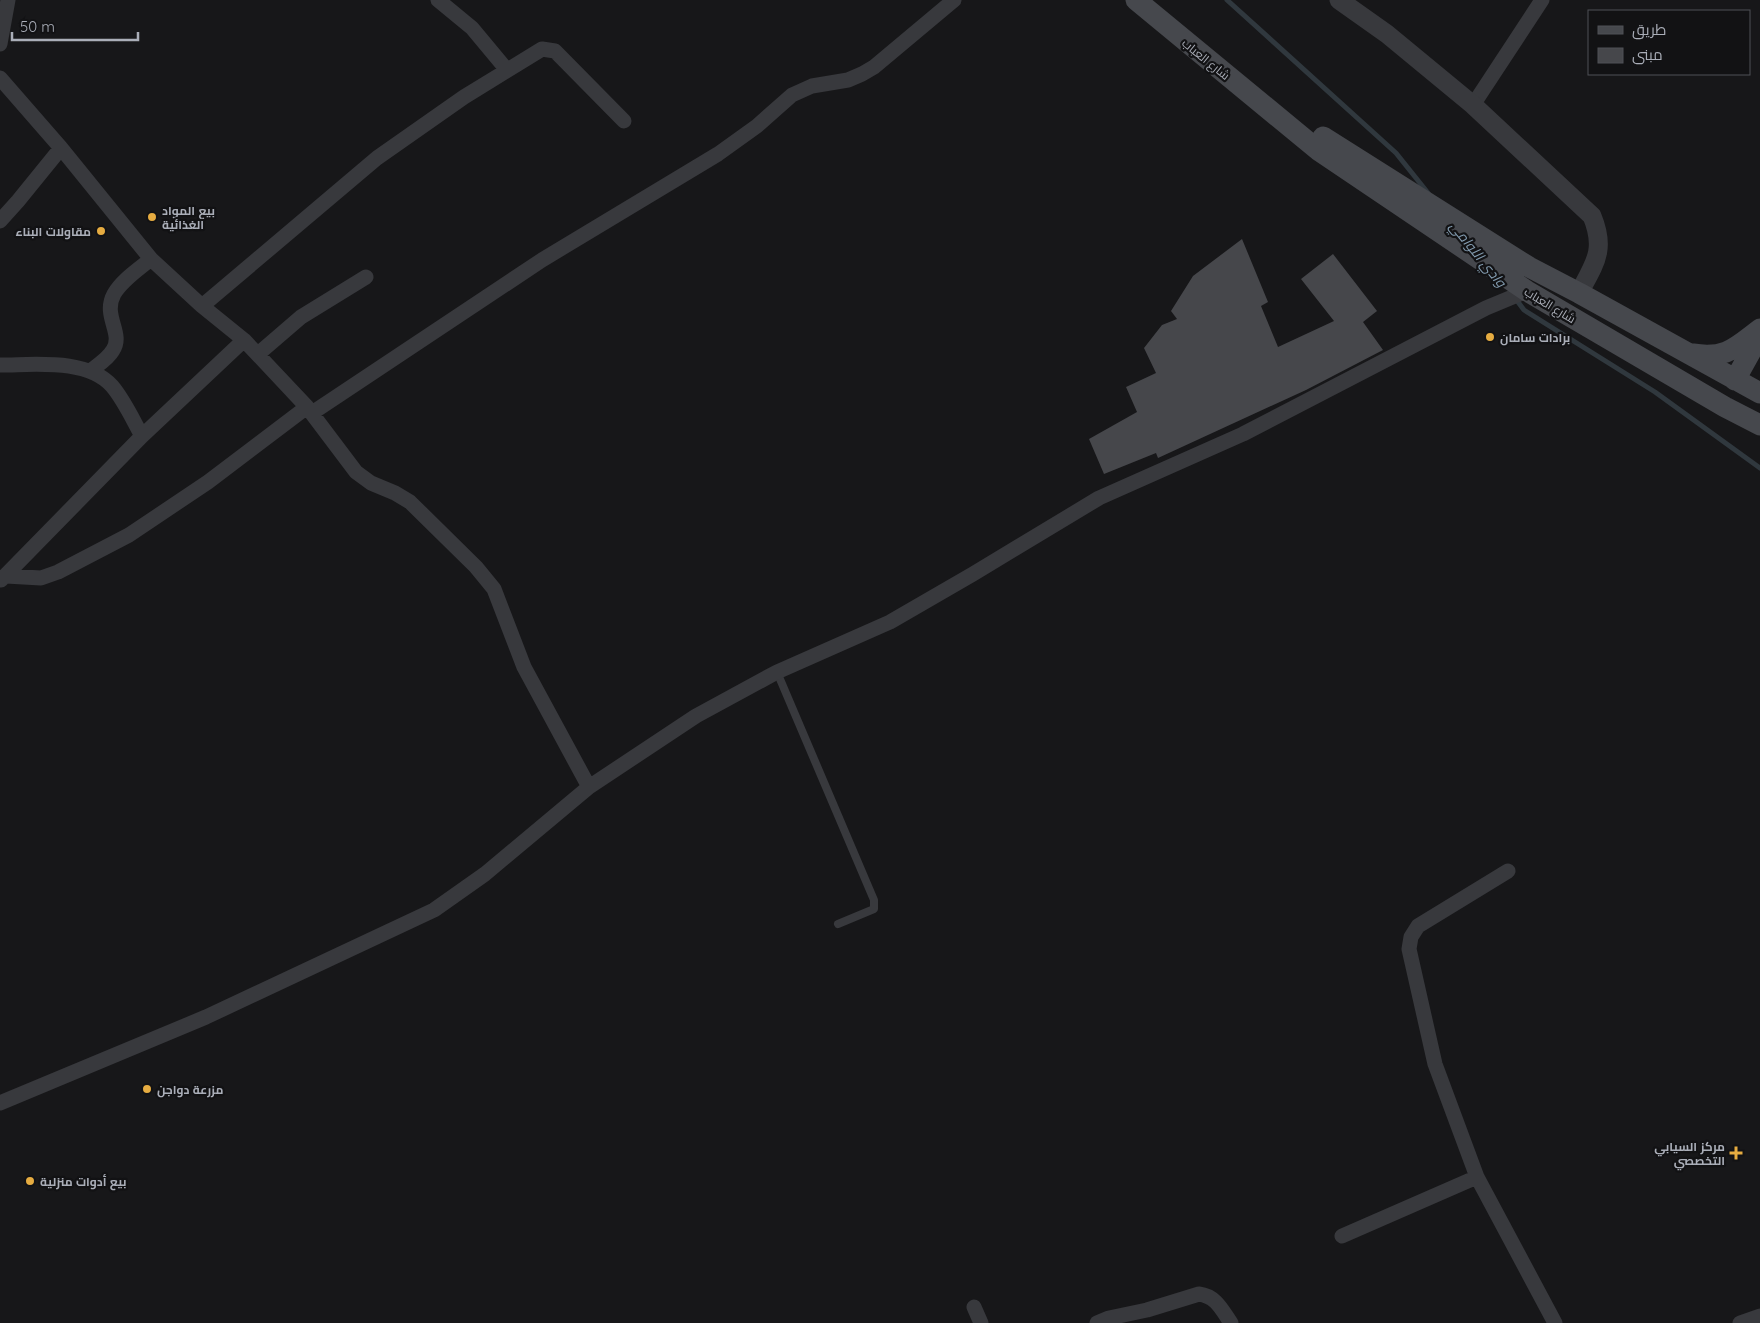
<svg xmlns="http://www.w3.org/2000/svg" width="1760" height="1323" viewBox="0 0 1760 1323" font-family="Quicksand,Cairo,sans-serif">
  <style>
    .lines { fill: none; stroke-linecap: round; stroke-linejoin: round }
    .stream { stroke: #30383e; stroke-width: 5 }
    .building { fill: #46474b }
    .service { stroke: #38393d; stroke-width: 8 }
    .minor { stroke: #38393d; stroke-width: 15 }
    .tertiary { stroke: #38393d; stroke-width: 19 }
    .secondary { stroke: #46484d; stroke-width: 21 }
    .poi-dot { fill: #e6ac41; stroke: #121214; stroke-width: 2 }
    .labels { text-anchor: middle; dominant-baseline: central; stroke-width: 4.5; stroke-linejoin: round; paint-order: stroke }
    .street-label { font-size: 12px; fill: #aaaeb8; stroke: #121214 }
    .poi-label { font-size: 12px; font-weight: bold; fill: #aaaeb8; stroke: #121214; text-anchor: start }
    .water-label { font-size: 14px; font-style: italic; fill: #839cb0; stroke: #121214 }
  </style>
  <rect width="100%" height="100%" fill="#171719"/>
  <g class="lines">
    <!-- stream -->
    <path class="stream" d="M 1227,0 L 1396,153 L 1428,193
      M 1515,298 L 1524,310 L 1655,392 L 1760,468"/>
  </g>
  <!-- building -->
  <path class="building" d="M 1242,239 L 1268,302 L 1261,306 L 1278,347 L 1334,321 L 1301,279 L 1333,254 L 1377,311 L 1363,322 L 1383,350 L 1306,390 L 1158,458 L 1156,453 L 1104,474 L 1089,439 L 1137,412 L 1126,387 L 1156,373 L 1144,348 L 1162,325 L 1177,319 L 1171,311 L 1193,276 Z"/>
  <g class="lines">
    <!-- service -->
    <path class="service" d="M 777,672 L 874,900 L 874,909 L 838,924"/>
    <!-- minor -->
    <path class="minor" d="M 438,0 L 472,28 L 507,70
      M 0,44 L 8,0
      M 0,78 L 61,148 L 151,259 L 202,306 L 244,340 L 307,407 L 356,472 L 371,483 L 395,493 L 410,502 L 476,567 L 494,589 L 524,667 L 589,787
      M 1473,105 L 1542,0
      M 0,221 L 18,201 L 61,148
      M 202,306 L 377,158 L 464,97 L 542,49 L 555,51 L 624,121
      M 258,354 L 301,317 L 366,277
      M 0,365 C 34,365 87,358 112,386 C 124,400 133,420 142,436
      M 90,371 C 98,365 108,359 113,350 C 124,333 102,316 114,294 C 122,280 139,269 151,259
      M 312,413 L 542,260 L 718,154 L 757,126 L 792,95 L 812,86 L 848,80 L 862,74 L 874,67 L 954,0
      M 6,576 L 41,578 L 58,572 L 129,535 L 208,482 L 307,407
      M 1,580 L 142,436 L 244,340
      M 1508,871 L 1418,926 L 1411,937 L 1409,949 L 1435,1064 L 1477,1177 L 1555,1323
      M 0,1103 L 206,1017 L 434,910 L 485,874 L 589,787 L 696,716 L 777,672 L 890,622 L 973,574 L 1099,498 L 1243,434 L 1486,308 L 1527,291
      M 1342,1236 L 1477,1177
      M 974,1307 L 981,1323
      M 1097,1323 L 1109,1318 L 1147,1310 L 1199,1294 C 1216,1296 1222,1310 1231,1323
      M 1740,1323 L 1760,1316"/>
    <!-- tertiary -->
    <path class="tertiary" d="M 1339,0 L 1387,34 L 1473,105 L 1592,216 C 1606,250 1595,263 1579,293"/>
    <!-- secondary -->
    <path class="secondary" d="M 1136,0 L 1318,150 L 1527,291 L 1725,407 L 1760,425
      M 1323,137 L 1529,267 L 1579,293 L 1760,393
      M 1693,354 C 1726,359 1735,348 1760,329
      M 1735,380 L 1760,335"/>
  </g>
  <!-- markers -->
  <g class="poi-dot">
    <circle cx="152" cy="217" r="5"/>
    <circle cx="101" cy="231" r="5"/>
    <circle cx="1490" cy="337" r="5"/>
    <circle cx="147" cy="1089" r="5"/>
    <path d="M1733.5 1145.5h5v5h5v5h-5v5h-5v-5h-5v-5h5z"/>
    <circle cx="30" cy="1181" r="5"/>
  </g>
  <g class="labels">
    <!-- street labels -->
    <g class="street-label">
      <text transform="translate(1206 59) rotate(39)">شارع العباب</text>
      <text transform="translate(1550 305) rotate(31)">شارع العباب</text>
    </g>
    <!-- poi labels -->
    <g class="poi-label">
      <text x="162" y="210">بيع المواد<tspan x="162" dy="14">الغذائية</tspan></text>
      <text x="91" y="231" text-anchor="end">مقاولات البناء</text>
      <text x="1500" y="337">برادات سامان</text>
      <text x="157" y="1089">مزرعة دواجن</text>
      <text x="1725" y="1146" text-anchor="end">مركز السيابي<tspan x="1725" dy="14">التخصصي</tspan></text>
      <text x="40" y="1181">بيع أدوات منزلية</text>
    </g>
    <!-- water labels -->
    <g class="water-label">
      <text transform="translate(1478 254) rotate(51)">وادي اللوامي</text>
    </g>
  </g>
  <!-- legend -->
  <rect x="1588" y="10" width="162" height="65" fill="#121214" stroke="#4f5056"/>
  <rect x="1598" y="26" width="25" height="8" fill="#46484d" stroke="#4f5056"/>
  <text x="1632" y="35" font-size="15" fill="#aaaeb8">طريق</text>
  <rect x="1598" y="48" width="25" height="15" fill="#46474b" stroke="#4f5056"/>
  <text x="1632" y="60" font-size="15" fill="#aaaeb8">مبنى</text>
  <!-- scale -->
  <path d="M12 32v8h126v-8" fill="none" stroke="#aaaeb8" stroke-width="2.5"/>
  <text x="20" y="32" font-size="15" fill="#aaaeb8" stroke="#121214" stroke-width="4" paint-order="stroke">50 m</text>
</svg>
